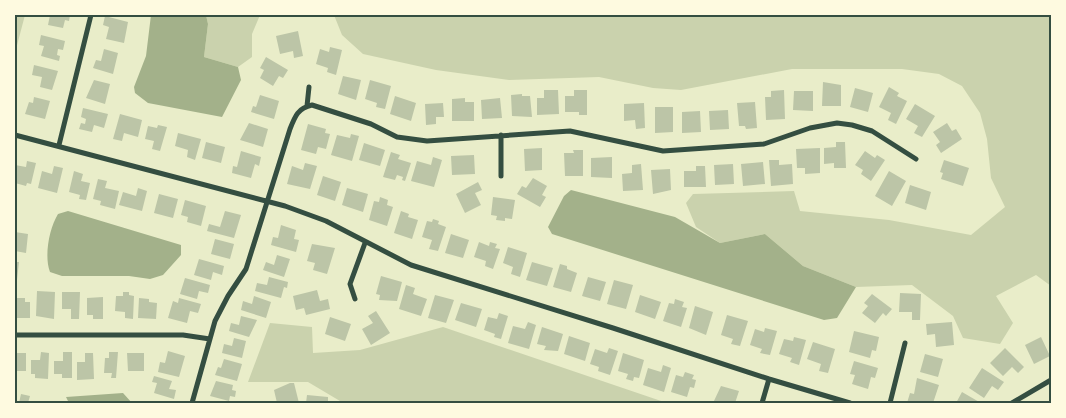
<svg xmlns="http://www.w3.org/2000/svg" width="1066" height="418" viewBox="0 0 1066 418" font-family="'Roboto Condensed',sans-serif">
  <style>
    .green { fill: #cad2ad }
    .water { fill: #a3b18a }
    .building { fill: #bcc5a7 }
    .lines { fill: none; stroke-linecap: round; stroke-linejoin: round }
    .minor { stroke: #344e41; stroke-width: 5 }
    .neatline { fill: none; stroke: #344e41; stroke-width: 2 }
  </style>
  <rect width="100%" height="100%" fill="#e9edc9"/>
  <!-- green -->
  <path class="green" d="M 15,15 L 25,15 L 15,53 Z
    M 206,15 L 260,15 L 252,34 L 252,57 L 238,67 L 204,57 L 208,24 Z
    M 334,15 L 1051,15 L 1051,286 L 1036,275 L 996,296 L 1013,323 L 1000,344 L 963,338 L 953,316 L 912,285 L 856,287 L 803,266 L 765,234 L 720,243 L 696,227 L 686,203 L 693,194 L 794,191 L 800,211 L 889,220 L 971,235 L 1005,207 L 991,178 L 987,139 L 980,113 L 962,86 L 939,74 L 902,69 L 792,69 L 681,90 L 653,88 L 599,77 L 509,80 L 436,70 L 363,54 L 342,35 Z
    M 270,323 L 312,327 L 313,353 L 360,350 L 443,327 L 667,403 L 340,401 L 308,382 L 248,382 Z"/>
  <!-- water -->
  <path class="water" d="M 151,15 L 206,15 L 208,24 L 204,57 L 238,67 L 241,80 L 222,117 L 148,103 L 135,93 L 134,87 L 146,56 Z
    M 571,190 L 675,217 L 720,243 L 765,234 L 803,266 L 856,287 L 837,318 L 824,320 L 552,234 L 548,227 L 564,196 Z
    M 68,211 L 181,245 L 181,255 L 163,275 L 150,279 L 129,276 L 62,276 L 50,272 C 44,256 49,229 58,214 Z
    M 123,393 L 132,403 L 69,403 L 66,397 Z"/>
  <!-- building -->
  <path class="building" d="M 50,15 L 70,15 L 69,21 L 65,20 L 63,28 L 48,25 Z
    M 105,16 L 128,22 L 124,43 L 106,39 L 109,27 L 103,25 Z
    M 298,31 L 303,56 L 294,58 L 293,51 L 280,54 L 276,36 Z
    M 41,35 L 65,41 L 63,50 L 58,49 L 57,55 L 60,56 L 59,61 L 41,56 L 44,46 L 39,45 Z
    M 330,47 L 342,50 L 336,75 L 327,72 L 328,68 L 316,64 L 320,49 L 329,52 Z
    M 104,49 L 118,53 L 113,74 L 93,68 L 96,60 L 101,61 Z
    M 266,57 L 288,70 L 283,78 L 279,76 L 273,86 L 260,78 L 264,70 L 260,68 Z
    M 34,65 L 58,71 L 52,90 L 40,87 L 42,77 L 32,75 Z
    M 343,76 L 361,80 L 356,100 L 338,94 Z
    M 94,80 L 110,84 L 105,104 L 86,98 Z
    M 370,80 L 391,86 L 385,109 L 376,107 L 377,103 L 365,99 Z
    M 823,82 L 841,85 L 841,106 L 822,106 Z
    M 889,87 L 899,93 L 897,96 L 907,101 L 896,124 L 888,120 L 891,113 L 879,107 Z
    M 855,88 L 873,93 L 868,112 L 850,107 Z
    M 544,90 L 558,90 L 559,114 L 537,115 L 537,98 L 544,98 Z
    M 574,90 L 587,90 L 587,115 L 579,115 L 579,112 L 565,112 L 565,96 L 574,96 Z
    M 784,90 L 785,119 L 766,120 L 765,97 L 771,97 L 771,91 Z
    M 794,91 L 813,91 L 813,111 L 793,110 Z
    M 522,94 L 522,96 L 530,96 L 532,117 L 512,116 L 511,95 Z
    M 260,95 L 279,101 L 274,119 L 251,112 L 253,106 L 256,107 Z
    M 395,96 L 416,103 L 411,121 L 390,114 Z
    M 34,97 L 50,101 L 45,119 L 25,114 L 29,102 L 33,103 Z
    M 465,98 L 465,102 L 474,102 L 474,121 L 452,121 L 452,99 Z
    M 500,98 L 502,118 L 482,119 L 481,100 Z
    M 755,102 L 757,128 L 746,129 L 745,126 L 739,126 L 737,103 Z
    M 443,103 L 444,117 L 436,117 L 436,124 L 426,125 L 425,104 Z
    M 644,103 L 645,128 L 636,129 L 635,120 L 624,121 L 624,104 Z
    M 915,104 L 935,116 L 922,137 L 914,133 L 918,126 L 906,119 Z
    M 655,107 L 673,107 L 673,132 L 655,133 Z
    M 83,108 L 108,114 L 104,128 L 94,125 L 92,132 L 79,129 L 81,123 L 85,124 L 86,119 L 81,117 Z
    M 728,110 L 729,129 L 710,130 L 709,111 Z
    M 700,111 L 701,132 L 682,133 L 682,112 Z
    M 120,114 L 142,120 L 138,137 L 124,133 L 122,141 L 113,139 Z
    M 249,123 L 268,129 L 263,147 L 240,140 Z
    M 947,123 L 952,131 L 956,129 L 962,139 L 941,153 L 936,145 L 940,142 L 933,132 Z
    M 308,124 L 326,129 L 325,133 L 330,134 L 326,149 L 318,147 L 316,154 L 301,150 Z
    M 158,125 L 167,127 L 160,151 L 152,149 L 154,141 L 145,139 L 148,126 L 157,128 Z
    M 178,133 L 201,139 L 195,160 L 187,157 L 188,150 L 175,146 Z
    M 351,134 L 359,136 L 352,161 L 331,155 L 337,135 L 350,138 Z
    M 206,142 L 225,147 L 221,163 L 202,158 Z
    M 836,142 L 845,142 L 846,168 L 834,168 L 834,163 L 824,164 L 824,148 L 836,147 Z
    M 364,143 L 385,150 L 380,166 L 359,160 Z
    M 542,148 L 542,170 L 525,171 L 524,149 Z
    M 820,148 L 820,173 L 805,174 L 805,168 L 797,168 L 796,149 Z
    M 573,150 L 583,150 L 583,176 L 565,176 L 564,153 L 574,153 Z
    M 241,151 L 261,157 L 259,166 L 255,164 L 251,178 L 232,173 L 233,166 L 237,167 Z
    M 865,151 L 875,158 L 877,155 L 885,160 L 871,181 L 861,174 L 863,170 L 855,165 Z
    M 391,152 L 400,155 L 398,159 L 411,163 L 405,181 L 402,180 L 403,177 L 397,175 L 395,180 L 383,177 Z
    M 474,155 L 475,174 L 452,175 L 451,156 Z
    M 433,157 L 442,160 L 434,187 L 411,181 L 417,161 L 431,165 Z
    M 612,157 L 612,178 L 591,177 L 591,158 Z
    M 769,160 L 779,160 L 779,165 L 792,164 L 793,184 L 771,186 Z
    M 944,160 L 969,168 L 963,186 L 941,179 L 943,173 L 940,172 Z
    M 27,161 L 36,163 L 31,184 L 27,183 L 26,186 L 15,183 L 15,165 L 26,167 Z
    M 763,162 L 765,184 L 743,186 L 741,164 Z
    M 305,163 L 317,166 L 310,189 L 287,184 L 292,166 L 303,170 Z
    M 641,164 L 643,190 L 623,191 L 622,174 L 632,173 L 632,165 Z
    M 733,164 L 734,184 L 715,185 L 714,165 Z
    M 54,166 L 63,168 L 57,193 L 38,188 L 42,171 L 52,174 Z
    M 696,166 L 705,166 L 706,187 L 684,187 L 684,171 L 696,171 Z
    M 670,169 L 671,190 L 653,194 L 651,170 Z
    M 74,171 L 83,174 L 81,181 L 90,183 L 86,200 L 79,199 L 80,195 L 69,192 Z
    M 889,171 L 906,181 L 892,206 L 875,196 Z
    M 323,176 L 341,182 L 335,201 L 317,195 Z
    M 533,178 L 547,186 L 542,195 L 546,197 L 540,207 L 517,194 L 522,186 L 526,188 Z
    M 98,179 L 107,181 L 105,188 L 119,191 L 115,209 L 100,205 L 101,201 L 93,199 Z
    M 478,182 L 482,190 L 475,193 L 481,205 L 465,213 L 456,194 Z
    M 910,185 L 931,192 L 926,210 L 905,203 Z
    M 138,188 L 147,191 L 142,211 L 119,205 L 123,192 L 136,196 Z
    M 347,188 L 368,194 L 363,212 L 342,205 Z
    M 159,194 L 178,199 L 173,218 L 154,213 Z
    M 380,197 L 388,200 L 387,205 L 393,207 L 387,226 L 369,220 L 374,201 L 379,202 Z
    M 493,197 L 515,200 L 512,219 L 505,218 L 505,221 L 496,220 L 497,216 L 491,215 Z
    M 185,200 L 206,206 L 201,226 L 187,222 L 188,217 L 181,215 Z
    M 225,211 L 241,215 L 234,238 L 207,231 L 209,224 L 220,227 Z
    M 401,211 L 409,214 L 408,217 L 418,220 L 412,239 L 394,233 Z
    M 433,219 L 439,221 L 438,224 L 446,227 L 438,251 L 429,249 L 432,240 L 422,237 L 427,221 L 432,222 Z
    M 281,225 L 296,230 L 294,239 L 299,240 L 296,252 L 271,245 L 273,237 L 278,238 Z
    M 15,232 L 28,234 L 26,253 L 15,251 Z
    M 451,234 L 469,240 L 463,258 L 445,253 Z
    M 215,239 L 234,244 L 230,259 L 211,254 Z
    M 479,242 L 489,246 L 490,242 L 497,244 L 495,248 L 500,249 L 493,269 L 485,266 L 486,261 L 474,257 Z
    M 312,244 L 335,248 L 327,274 L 313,270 L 315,263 L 307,261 Z
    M 508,247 L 527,253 L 520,277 L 511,274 L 513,267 L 503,263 Z
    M 277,255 L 290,259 L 284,277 L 263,270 L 266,262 L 274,265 Z
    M 199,259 L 224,266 L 222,275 L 213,272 L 211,280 L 194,275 Z
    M 15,262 L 19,262 L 17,280 L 15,280 Z
    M 532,262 L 553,268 L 547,286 L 526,280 Z
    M 560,264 L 567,266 L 567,269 L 577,273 L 571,292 L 553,287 Z
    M 381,276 L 402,282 L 397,301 L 379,300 L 380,295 L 376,294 Z
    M 269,277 L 288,282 L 287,288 L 284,287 L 281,298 L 255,291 L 257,283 L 267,285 Z
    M 588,277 L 606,282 L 600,301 L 582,296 Z
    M 185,278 L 210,285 L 208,293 L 199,291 L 197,299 L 180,294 Z
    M 614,280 L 633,285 L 626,309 L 607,304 Z
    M 406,285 L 415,288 L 413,294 L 427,299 L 421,316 L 399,309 Z
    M 317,290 L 320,301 L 328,299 L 330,309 L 306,315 L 304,308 L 296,310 L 293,296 Z
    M 37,291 L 55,292 L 54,319 L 36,316 Z
    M 62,292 L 80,292 L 79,319 L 71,319 L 71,309 L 62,309 Z
    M 123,292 L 129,292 L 129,295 L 134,296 L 133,319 L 125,318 L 125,312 L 115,311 L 116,296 L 123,296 Z
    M 900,293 L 921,294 L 920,320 L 912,320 L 912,312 L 899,312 Z
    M 872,294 L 892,309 L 886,316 L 883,313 L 875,323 L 862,313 L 868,306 L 864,303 Z
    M 435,295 L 454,300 L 446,323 L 428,318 Z
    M 640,295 L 661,302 L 655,319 L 635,312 Z
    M 254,296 L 271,302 L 266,318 L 241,310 L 243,301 L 252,304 Z
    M 103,297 L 103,319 L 93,319 L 93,315 L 87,315 L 87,298 Z
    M 15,298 L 25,298 L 25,302 L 30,302 L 30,318 L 15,318 Z
    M 139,298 L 149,299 L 149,302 L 157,303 L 156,319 L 138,318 Z
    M 179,298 L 201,304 L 198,313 L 190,311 L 187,323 L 168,318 L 173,301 L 178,303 Z
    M 675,299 L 684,302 L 682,307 L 687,308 L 681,327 L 663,321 L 669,303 L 674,304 Z
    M 461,303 L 482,309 L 476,327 L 455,320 Z
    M 695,306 L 713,312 L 706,335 L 689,328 Z
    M 376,311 L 390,333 L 371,345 L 362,329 L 373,323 L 368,316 Z
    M 499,313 L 508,316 L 501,339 L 494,337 L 495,334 L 484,330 L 488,317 L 497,319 Z
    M 727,315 L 748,321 L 740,346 L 731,344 L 733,339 L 721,335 Z
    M 241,316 L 257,320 L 249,337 L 229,331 L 231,323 L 239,325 Z
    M 330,317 L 351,324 L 345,341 L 325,334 Z
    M 528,322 L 536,325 L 529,349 L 508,343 L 513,326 L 525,329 Z
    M 952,322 L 954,345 L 936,347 L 935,334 L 927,335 L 926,324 Z
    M 542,327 L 563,334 L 558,351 L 544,350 L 546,346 L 537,344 Z
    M 765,328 L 777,331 L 770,355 L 760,353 L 762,349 L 750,345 L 755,329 L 764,332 Z
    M 854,331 L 879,337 L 876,351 L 872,350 L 870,358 L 849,352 Z
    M 569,336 L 590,343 L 585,361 L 564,354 Z
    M 794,337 L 806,340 L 799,365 L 790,362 L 792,358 L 779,354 L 784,339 L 793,341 Z
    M 1041,337 L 1050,356 L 1034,364 L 1025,345 Z
    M 234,338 L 246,341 L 242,358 L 222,353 L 224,344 L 232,346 Z
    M 813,342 L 835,349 L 828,373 L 819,371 L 821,364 L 807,359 Z
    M 609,348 L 618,351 L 610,375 L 598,371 L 599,367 L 590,364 L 595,349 L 607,353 Z
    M 1005,348 L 1024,367 L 1018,373 L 1012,367 L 1003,376 L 990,363 Z
    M 168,351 L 185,356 L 179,377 L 158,372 L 160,362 L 165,363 Z
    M 41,352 L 49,353 L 48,379 L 35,378 L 35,374 L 31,374 L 31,360 L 40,360 Z
    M 63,352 L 72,352 L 72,378 L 62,378 L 62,374 L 54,374 L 54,361 L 63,361 Z
    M 109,352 L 118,352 L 116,378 L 111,378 L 112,373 L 104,373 L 105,358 L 109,358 Z
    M 15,353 L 26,353 L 26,371 L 15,371 Z
    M 85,353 L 93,353 L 94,379 L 77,380 L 77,362 L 85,362 Z
    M 127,353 L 144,353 L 144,371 L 128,371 Z
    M 623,353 L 644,360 L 639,378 L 634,377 L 633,381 L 626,379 L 628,374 L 618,371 Z
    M 925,354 L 943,359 L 938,377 L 920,372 Z
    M 224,359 L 242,364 L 237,381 L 215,375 L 218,367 L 221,368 Z
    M 854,361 L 878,368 L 875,378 L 871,377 L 868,389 L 852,384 L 855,375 L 850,374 Z
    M 663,365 L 671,368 L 664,392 L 643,385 L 648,368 L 661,372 Z
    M 982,368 L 1004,382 L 998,390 L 992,386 L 984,398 L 969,388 Z
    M 685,372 L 694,375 L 692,379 L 696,380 L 694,388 L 690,387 L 687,397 L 671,392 L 676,375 L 683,377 Z
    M 154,376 L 172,381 L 169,389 L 176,390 L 174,399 L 154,393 L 157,383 L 152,382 Z
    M 917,378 L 939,385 L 933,403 L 907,403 L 910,393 L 914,394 Z
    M 216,381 L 233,385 L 232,390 L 236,391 L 235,397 L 230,396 L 229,401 L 210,396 Z
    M 290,383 L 294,383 L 299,403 L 277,403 L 274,390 Z
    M 721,386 L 739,391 L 735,403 L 713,403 Z
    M 962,392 L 981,403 L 956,403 Z
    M 21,394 L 30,396 L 28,403 L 19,403 Z
    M 307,395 L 328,397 L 328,403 L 306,403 Z"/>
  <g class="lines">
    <!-- minor -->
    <path class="minor" d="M 307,106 L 309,87
      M 15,135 L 285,206 L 326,221 L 411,265 L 613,328 L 769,379 L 850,403
      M 501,135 L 501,176
      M 59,145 L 91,15
      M 355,299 L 350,284 L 365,243
      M 15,335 L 183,335 L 210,339
      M 192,403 L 215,321 L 228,296 L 246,269 L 290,129 C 295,116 298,108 312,105 L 371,124 L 397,137 L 427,141 L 570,131 L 663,151 L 764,144 L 810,128 L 837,123 L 852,125 L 872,131 L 916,159
      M 762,403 L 769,379
      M 890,403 L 905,343
      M 1012,403 L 1051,380"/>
  </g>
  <!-- border -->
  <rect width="1066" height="418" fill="none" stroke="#fefae0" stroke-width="32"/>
  <rect x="16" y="16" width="1034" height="386" class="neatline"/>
</svg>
